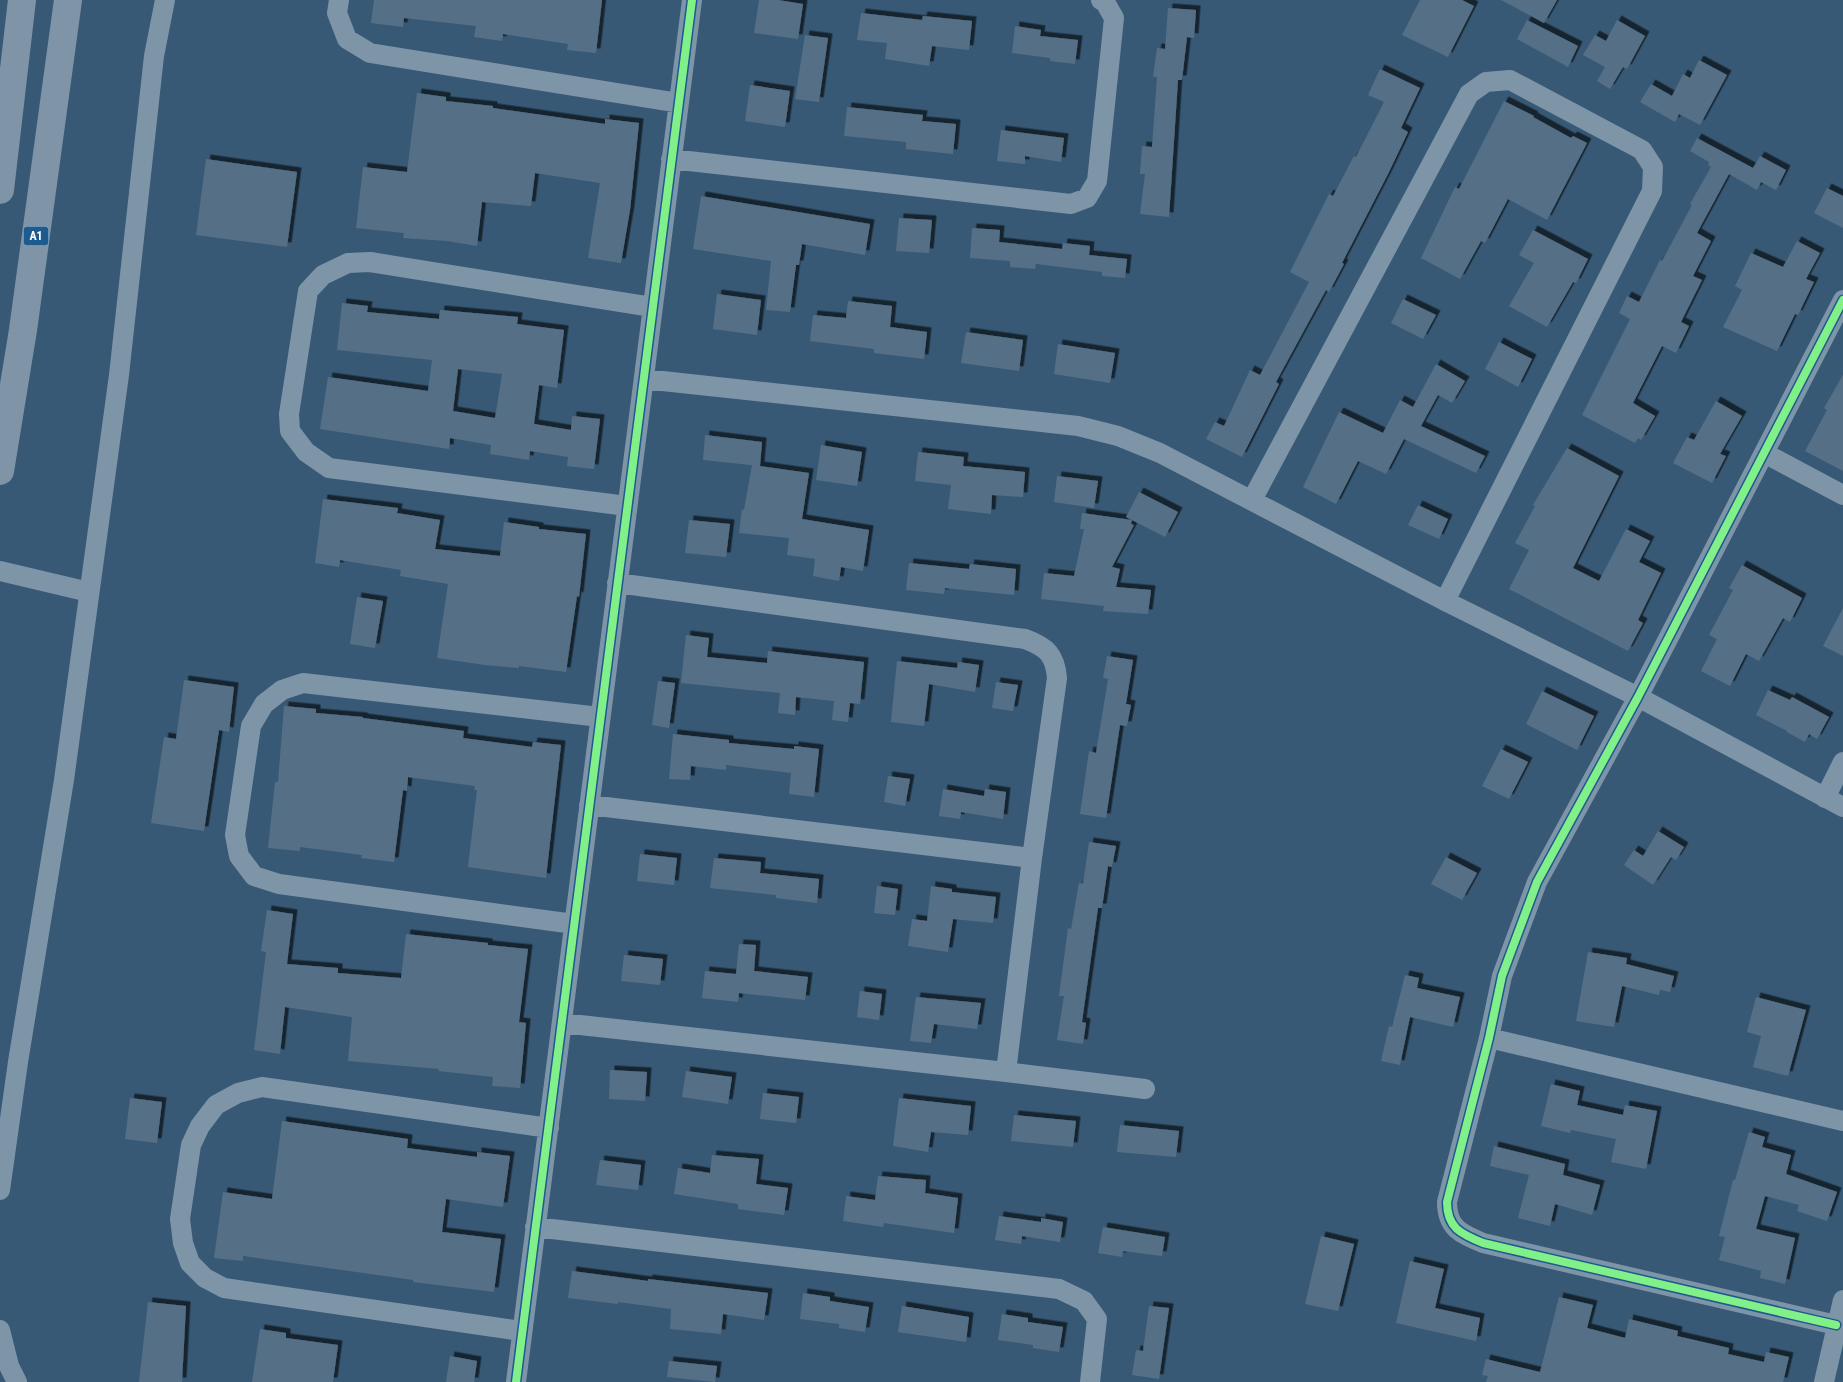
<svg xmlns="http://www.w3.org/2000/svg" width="1843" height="1382" viewBox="0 0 1843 1382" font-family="'Roboto Condensed',sans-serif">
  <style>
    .building { fill: #557086; fill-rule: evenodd; filter: url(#shadow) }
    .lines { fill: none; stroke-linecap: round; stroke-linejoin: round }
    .street { stroke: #7e95a8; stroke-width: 20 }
    .highway { stroke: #7f95a7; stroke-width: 28 }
    .cycleway-casing { stroke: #1d5b8f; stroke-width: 11 }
    .cycleway { stroke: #82f089; stroke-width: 8 }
    .labels { text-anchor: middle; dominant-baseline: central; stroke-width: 4; stroke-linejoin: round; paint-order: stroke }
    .shield { fill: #1d5b8f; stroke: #bbcedd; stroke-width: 1 }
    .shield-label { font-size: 12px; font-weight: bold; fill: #fff }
  </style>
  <defs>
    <filter id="shadow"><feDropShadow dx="4.5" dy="-4.5" stdDeviation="0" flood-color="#0009"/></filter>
  </defs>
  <rect width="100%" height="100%" fill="#375975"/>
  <!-- building -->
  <path class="building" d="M 374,0 L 602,0 L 596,53 L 567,50 L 568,44 L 503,34 L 502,41 L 474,37 L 476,26 L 404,18 L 403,27 L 371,23 Z
    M 759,0 L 778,0 L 803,4 L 798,39 L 754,33 Z
    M 1420,0 L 1462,0 L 1474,6 L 1448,57 L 1402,35 Z
    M 1501,0 L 1557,0 L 1544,23 Z
    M 1168,8 L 1196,10 L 1194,38 L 1187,37 L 1182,80 L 1178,80 L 1169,217 L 1140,214 L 1145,174 L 1140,174 L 1142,146 L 1152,147 L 1157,77 L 1153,77 L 1157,48 L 1165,49 Z
    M 861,13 L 922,20 L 923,16 L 972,21 L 969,50 L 932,46 L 929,66 L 885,59 L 887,43 L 857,40 Z
    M 1527,20 L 1578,46 L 1568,67 L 1517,39 Z
    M 1617,20 L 1645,36 L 1627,69 L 1623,67 L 1610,89 L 1597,81 L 1605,67 L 1583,55 L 1595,35 L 1606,41 Z
    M 1015,26 L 1041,30 L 1040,36 L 1078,40 L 1075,64 L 1050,61 L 1050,58 L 1012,53 Z
    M 805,35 L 828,38 L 819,102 L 795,99 Z
    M 1699,60 L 1727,75 L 1700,125 L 1679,114 L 1675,122 L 1640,102 L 1651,84 L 1672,96 L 1683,74 L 1690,78 Z
    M 1380,69 L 1420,88 L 1401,128 L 1408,132 L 1388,174 L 1342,263 L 1344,264 L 1329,292 L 1326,290 L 1276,382 L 1279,384 L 1242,457 L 1206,439 L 1215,422 L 1224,426 L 1250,370 L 1260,375 L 1309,282 L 1290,272 L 1329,194 L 1333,196 L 1354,156 L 1356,157 L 1384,102 L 1368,95 Z
    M 750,85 L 790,91 L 785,127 L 745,121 Z
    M 417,93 L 446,97 L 446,101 L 493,106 L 493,108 L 605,124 L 605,119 L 639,123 L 630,210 L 621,263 L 588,258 L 600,183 L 535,173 L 531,206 L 482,202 L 477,246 L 447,241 L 403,238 L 404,233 L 356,228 L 363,167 L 407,172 Z
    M 1504,101 L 1534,116 L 1533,117 L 1571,138 L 1573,136 L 1587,143 L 1547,220 L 1508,199 L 1485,243 L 1481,241 L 1460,279 L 1421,258 L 1455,187 L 1459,189 Z
    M 847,107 L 923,115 L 922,121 L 956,124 L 953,154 L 906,149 L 906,142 L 844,136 Z
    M 1001,130 L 1064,138 L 1061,162 L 1025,156 L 1025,164 L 997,161 Z
    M 1697,138 L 1753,168 L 1760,156 L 1786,170 L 1776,190 L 1761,182 L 1757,190 L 1729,174 L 1697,233 L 1711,241 L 1693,276 L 1702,280 L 1681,322 L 1689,326 L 1676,353 L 1662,346 L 1633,403 L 1655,416 L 1641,440 L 1638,438 L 1635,443 L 1582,415 L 1630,319 L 1619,313 L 1627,296 L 1639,302 L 1660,260 L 1662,261 L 1692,205 L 1690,204 L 1711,167 L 1708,165 L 1709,162 L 1690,151 Z
    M 206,159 L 297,172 L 287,247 L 196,235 Z
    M 1827,188 L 1843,196 L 1843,228 L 1814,213 Z
    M 701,196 L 870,224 L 865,255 L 802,244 L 799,265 L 796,265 L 790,312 L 766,310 L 771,261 L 693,249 Z
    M 899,218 L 932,220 L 929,253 L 896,251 Z
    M 972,228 L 1000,230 L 999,242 L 1062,249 L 1063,243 L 1090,246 L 1089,255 L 1127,259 L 1125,278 L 1102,276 L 1102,272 L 1036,264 L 1035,269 L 1010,267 L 1010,261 L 970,258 Z
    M 1533,230 L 1588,259 L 1576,283 L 1573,282 L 1547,327 L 1509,306 L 1534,263 L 1519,255 Z
    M 1797,241 L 1820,253 L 1806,279 L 1814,282 L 1798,315 L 1795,314 L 1777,351 L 1723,327 L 1742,290 L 1735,286 L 1751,253 L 1783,267 Z
    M 717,294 L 761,300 L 757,335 L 713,329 Z
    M 1403,299 L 1436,315 L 1423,339 L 1391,323 Z
    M 848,301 L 892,306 L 890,327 L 927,332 L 924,359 L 874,353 L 874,349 L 810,341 L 813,315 L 846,318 Z
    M 342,303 L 368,306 L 367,312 L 439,319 L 440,310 L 518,317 L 517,324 L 564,330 L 557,388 L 539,385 L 534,424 L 571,430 L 572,416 L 600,419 L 594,469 L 567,466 L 568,457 L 530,451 L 529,460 L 490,454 L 491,445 L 450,438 L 449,449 L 320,429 L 328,377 L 428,391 L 432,360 L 337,350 ZM 458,369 L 502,374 L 495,418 L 453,411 Z
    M 966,332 L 1023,340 L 1019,371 L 961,363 Z
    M 1499,342 L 1532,359 L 1518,387 L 1485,369 Z
    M 1058,344 L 1115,353 L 1110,383 L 1054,374 Z
    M 1436,364 L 1465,381 L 1452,403 L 1438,395 L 1421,426 L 1485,456 L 1476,473 L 1404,439 L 1386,474 L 1358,461 L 1336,504 L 1303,487 L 1339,412 L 1383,433 L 1400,400 L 1413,407 Z
    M 1843,375 L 1843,471 L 1805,451 L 1827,410 L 1824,408 Z
    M 1716,401 L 1742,416 L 1720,454 L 1726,456 L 1712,483 L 1673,463 L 1687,437 L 1694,440 Z
    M 705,435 L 762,442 L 760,466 L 703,460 Z
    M 821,445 L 862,452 L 857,486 L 816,480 Z
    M 1567,448 L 1619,476 L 1573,568 L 1599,581 L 1626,529 L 1650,541 L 1639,562 L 1661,573 L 1638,620 L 1643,623 L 1628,651 L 1509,589 L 1529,550 L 1515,543 L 1535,506 L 1533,505 Z
    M 918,452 L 964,457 L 963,466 L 1025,472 L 1023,497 L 992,495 L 991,514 L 948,509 L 951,485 L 915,481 Z
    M 752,465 L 809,473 L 802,519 L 869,530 L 863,571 L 841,567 L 839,581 L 813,576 L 815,559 L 787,555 L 789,538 L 739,533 L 742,509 L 744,510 Z
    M 1057,476 L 1098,481 L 1094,508 L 1054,502 Z
    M 1139,492 L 1178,512 L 1165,537 L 1126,517 Z
    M 323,499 L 398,508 L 397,513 L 440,520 L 435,549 L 500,556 L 504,522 L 539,527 L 539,529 L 586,534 L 579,597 L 577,596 L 566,672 L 519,666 L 519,668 L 485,665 L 437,658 L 448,584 L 400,576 L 401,570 L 340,560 L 339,567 L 315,563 Z
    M 1418,505 L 1448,519 L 1439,539 L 1408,525 Z
    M 1082,513 L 1132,520 L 1131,524 L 1134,525 L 1112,567 L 1120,569 L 1116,587 L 1151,590 L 1148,614 L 1103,611 L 1104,606 L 1041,599 L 1044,573 L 1074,576 L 1084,529 L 1080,529 Z
    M 689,520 L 730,524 L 726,557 L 685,553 Z
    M 909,563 L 969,569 L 970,564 L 1016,569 L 1014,595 L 945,588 L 944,594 L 906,590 Z
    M 1742,565 L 1802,598 L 1790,622 L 1783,618 L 1759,661 L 1746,654 L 1730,686 L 1701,671 L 1717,639 L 1709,635 L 1733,590 L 1729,588 Z
    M 357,597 L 383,601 L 375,648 L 350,644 Z
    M 1843,608 L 1843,656 L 1823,646 Z
    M 686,635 L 709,638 L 707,657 L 767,663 L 768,651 L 864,662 L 860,704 L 850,703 L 848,722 L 832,720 L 834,701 L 796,697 L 795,715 L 778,713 L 780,693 L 681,683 Z
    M 1107,656 L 1133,660 L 1126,704 L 1131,705 L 1127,726 L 1120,725 L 1106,818 L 1080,814 L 1089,751 L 1096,753 L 1108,679 L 1103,678 Z
    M 897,661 L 957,668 L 958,662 L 979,665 L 975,692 L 929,684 L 924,726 L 891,722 Z
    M 184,680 L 234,687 L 229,732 L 219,730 L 204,831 L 151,823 L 164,737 L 176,739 Z
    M 658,681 L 675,683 L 669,728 L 652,725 Z
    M 996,682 L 1018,685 L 1013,711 L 992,708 Z
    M 1768,690 L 1790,700 L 1792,697 L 1829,717 L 1817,739 L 1809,734 L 1805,742 L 1787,732 L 1787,731 L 1756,715 Z
    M 1542,691 L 1594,716 L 1577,750 L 1526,724 Z
    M 284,706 L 316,709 L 316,713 L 363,717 L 363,718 L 464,731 L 463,738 L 532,747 L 533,742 L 561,745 L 546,878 L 468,867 L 477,790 L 474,790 L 475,786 L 408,777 L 407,791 L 403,790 L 394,862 L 361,858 L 362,855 L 300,847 L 300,851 L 268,848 L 275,782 L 278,782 Z
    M 673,734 L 729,740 L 729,743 L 794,749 L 794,746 L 819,749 L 814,797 L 789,794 L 791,773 L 726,765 L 726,770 L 691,766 L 690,780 L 669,779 Z
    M 1501,749 L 1528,762 L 1509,799 L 1482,786 Z
    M 888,776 L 910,779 L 905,806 L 884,802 Z
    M 943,789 L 984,796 L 985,789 L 1006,792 L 1003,819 L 961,812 L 960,819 L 939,816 Z
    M 1658,831 L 1684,847 L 1676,860 L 1671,857 L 1653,885 L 1624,865 L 1634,850 L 1643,856 Z
    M 1089,842 L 1116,846 L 1112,867 L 1108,866 L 1102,908 L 1098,908 L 1082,1022 L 1086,1023 L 1083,1044 L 1057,1040 L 1064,996 L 1059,996 L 1068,928 L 1071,929 L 1079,883 L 1083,884 Z
    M 640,854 L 677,858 L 674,885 L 637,881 Z
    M 1446,857 L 1477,873 L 1462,900 L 1431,884 Z
    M 714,858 L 761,862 L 760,873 L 819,879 L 817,903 L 776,898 L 776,895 L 710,888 Z
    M 877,886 L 898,889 L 895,915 L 874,913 Z
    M 931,886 L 952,889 L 952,892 L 996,897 L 993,923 L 953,919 L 948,952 L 908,946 L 912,919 L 927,921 Z
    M 267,910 L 293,914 L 287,964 L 338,968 L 338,973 L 401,978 L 406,934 L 488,943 L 488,945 L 528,949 L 519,1022 L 526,1023 L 520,1088 L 492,1086 L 493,1077 L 438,1071 L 439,1069 L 348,1061 L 352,1017 L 285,1007 L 280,1054 L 254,1050 L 266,952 L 261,951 Z
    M 739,944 L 756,945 L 754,971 L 808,977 L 805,1000 L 739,993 L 738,1002 L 702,998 L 705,971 L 736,974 Z
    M 1588,952 L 1627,958 L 1626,964 L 1674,976 L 1670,992 L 1660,990 L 1659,995 L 1622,986 L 1614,1027 L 1576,1021 Z
    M 624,955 L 663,959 L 660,985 L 621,981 Z
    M 1405,975 L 1419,978 L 1417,988 L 1460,997 L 1453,1027 L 1410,1017 L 1400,1065 L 1381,1061 L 1389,1026 L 1392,1027 Z
    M 860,991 L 882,994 L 879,1020 L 857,1017 Z
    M 916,997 L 981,1003 L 977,1029 L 934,1024 L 931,1043 L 910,1041 Z
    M 1756,997 L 1806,1010 L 1788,1076 L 1753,1067 L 1761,1036 L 1747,1032 Z
    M 610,1070 L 647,1072 L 645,1101 L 609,1099 Z
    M 686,1071 L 732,1077 L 728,1104 L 682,1097 Z
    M 1551,1084 L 1580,1091 L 1577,1105 L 1623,1115 L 1625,1105 L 1657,1111 L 1646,1169 L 1611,1162 L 1616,1139 L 1571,1130 L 1570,1133 L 1541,1126 Z
    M 763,1093 L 799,1097 L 796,1123 L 760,1119 Z
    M 130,1098 L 162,1102 L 157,1143 L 125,1139 Z
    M 899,1098 L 971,1106 L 968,1135 L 931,1132 L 928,1152 L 893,1146 Z
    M 1014,1115 L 1076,1121 L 1073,1147 L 1011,1141 Z
    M 282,1121 L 408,1139 L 407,1148 L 477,1157 L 477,1152 L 510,1156 L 503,1207 L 446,1199 L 442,1232 L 501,1239 L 494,1292 L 413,1282 L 413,1280 L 243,1256 L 243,1261 L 214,1258 L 223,1192 L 272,1199 Z
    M 1120,1125 L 1179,1131 L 1176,1157 L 1117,1152 Z
    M 1749,1132 L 1765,1137 L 1762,1147 L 1791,1155 L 1786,1174 L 1837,1192 L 1827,1221 L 1797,1211 L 1799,1205 L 1765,1196 L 1756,1229 L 1795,1238 L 1785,1284 L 1760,1278 L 1761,1271 L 1719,1260 L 1725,1237 L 1719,1236 L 1733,1180 L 1735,1180 Z
    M 1494,1146 L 1565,1164 L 1563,1175 L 1600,1185 L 1592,1215 L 1555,1204 L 1550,1226 L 1518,1218 L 1529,1175 L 1490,1166 Z
    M 712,1155 L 759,1159 L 756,1184 L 788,1188 L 784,1215 L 738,1209 L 738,1204 L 674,1194 L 678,1168 L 710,1173 Z
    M 600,1160 L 641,1165 L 638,1190 L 596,1185 Z
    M 878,1176 L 926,1180 L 925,1193 L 958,1198 L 954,1233 L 884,1223 L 883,1227 L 843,1221 L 846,1196 L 875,1200 Z
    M 999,1216 L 1041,1222 L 1041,1218 L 1063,1222 L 1060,1242 L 1022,1236 L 1021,1244 L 995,1240 Z
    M 1103,1227 L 1165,1237 L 1162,1256 L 1123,1251 L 1122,1257 L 1098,1253 Z
    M 1321,1236 L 1354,1244 L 1338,1311 L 1305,1304 Z
    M 1410,1261 L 1444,1269 L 1435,1308 L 1480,1318 L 1476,1341 L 1396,1323 Z
    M 572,1271 L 648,1281 L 648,1279 L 768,1293 L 764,1320 L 723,1314 L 721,1334 L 670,1329 L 671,1309 L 618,1302 L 618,1304 L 568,1298 Z
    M 803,1293 L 830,1297 L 830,1301 L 869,1307 L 865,1332 L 839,1328 L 839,1324 L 800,1319 Z
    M 1559,1297 L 1593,1305 L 1587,1328 L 1625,1338 L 1629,1319 L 1678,1331 L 1677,1336 L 1729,1348 L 1728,1354 L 1764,1362 L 1766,1352 L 1789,1357 L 1783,1382 L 1486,1382 L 1488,1376 L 1482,1375 L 1486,1359 L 1540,1372 Z
    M 148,1302 L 186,1306 L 182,1382 L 139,1382 Z
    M 902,1306 L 969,1317 L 966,1342 L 898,1332 Z
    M 1149,1306 L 1169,1308 L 1159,1379 L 1132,1375 L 1136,1350 L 1143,1351 Z
    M 1002,1314 L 1028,1318 L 1028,1322 L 1063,1327 L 1059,1352 L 1033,1348 L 1033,1345 L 998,1340 Z
    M 260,1329 L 286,1333 L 286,1338 L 338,1345 L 333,1382 L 252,1382 Z
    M 450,1356 L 477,1361 L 474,1382 L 446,1382 Z
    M 669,1361 L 717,1366 L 715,1382 L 667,1377 Z"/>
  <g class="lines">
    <!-- street -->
    <path class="street" d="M 339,0 L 337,13 L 347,39 L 370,53 L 679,103
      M 671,159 L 1071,204 L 1087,198 L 1097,181 L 1114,18 L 1105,2 L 1101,0
      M 644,379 L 1078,426 L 1118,436 L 1160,453 L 1445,601 L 1638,697 L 1843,807
      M 1764,453 L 1843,495
      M 1252,500 L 1469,94 L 1486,82 L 1510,80 L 1642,150 L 1653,167 L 1652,191 L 1445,601
      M 627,506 L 329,468 L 306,452 L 290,431 L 289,414 L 308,291 L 323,275 L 348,263 L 370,262 L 652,307
      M 0,571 L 89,592
      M 617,583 L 1025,639 C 1047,647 1055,655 1057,678 L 1032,858 L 1006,1072
      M 1825,798 L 1843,762
      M 589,805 L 1032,858
      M 574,924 L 279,884 L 254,876 L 239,856 L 235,835 L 251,726 L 264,704 L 282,690 L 303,683 L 600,717
      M 562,1023 L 1006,1072 L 1145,1089
      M 1489,1038 L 1843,1121
      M 0,1190 L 18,1062 L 64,780 L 119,375 L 154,56 L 165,0
      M 535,1227 L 1059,1289 L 1084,1301 L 1097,1319 L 1090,1382
      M 1836,1325 L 1483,1243 C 1461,1234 1447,1228 1447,1202 L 1489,1038 L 1502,976 L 1537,882 L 1638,697 L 1843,300
      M 0,1330 L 9,1366 L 17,1382
      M 521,1331 L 224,1288 L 205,1278 L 190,1263 L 183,1243 L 180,1219 L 191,1145 L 200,1126 L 216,1105 L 238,1093 L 262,1087 L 549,1128
      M 516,1382 L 692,0
      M 1824,1382 L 1843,1300"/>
    <!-- highway -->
    <path class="highway" d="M 0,190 L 22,0
      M 0,471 L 23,330 L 68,0"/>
    <defs>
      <path id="cycleway" d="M 1836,1325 L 1483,1243 C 1461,1234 1447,1228 1447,1202 L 1489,1038 L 1502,976 L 1537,882 L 1638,697 L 1843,300
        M 516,1382 L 692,0"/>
    </defs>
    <!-- cycleway casing -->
    <use href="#cycleway" class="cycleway-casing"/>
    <!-- cycleway -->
    <use href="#cycleway" class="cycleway"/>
  </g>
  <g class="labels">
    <!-- shield labels -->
    <rect class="shield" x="23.5" y="226.5" width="25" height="19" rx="4"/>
    <g class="shield-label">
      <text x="36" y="236">A1</text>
    </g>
  </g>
</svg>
